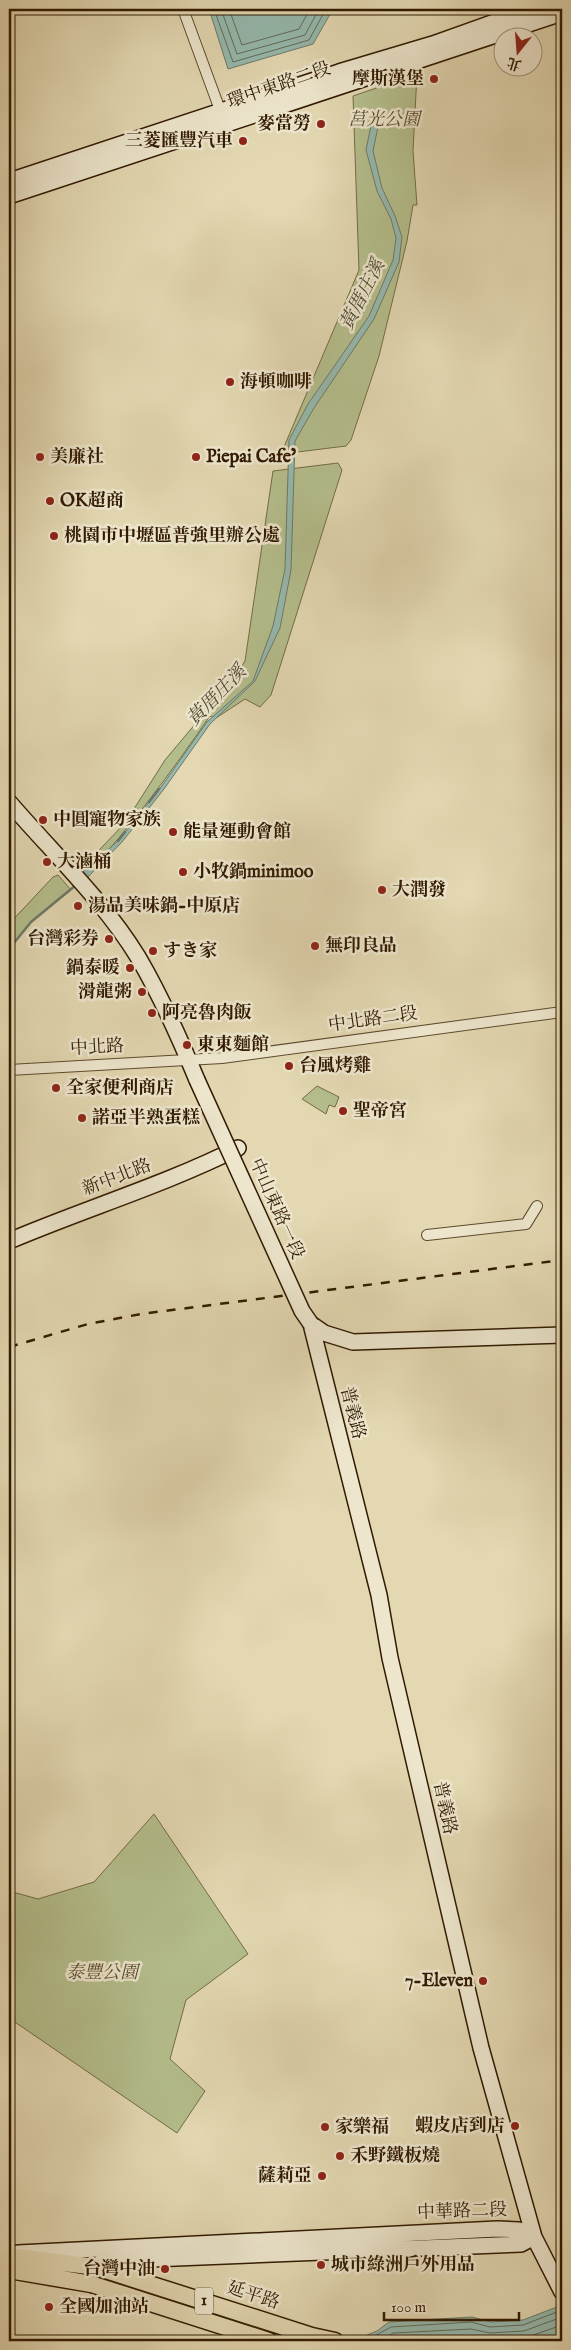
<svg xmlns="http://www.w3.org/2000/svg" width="571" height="2350" viewBox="0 0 571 2350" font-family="'IM FELL English','Noto Serif TC','Noto Serif JP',serif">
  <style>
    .green { fill: #b4be8c; stroke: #726c46 }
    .water { fill: #95b9ae; stroke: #6d7968 }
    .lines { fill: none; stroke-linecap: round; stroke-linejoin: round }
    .shore { stroke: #636a57; stroke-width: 1 }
    .stream { stroke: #6d7968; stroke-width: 2.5 }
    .street-casing { stroke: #5e4a2c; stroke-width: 12 }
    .secondary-casing { stroke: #311a00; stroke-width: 18 }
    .primary-casing { stroke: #311a00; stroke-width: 19 }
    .street { stroke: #ede6cd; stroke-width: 10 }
    .secondary { stroke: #ede6cd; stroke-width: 15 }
    .primary { stroke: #e3d8b2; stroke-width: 16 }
    .rail { stroke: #311a00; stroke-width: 2.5; stroke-dasharray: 9 9; stroke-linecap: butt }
    .secondary-bridge-casing { stroke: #311a00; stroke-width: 18; stroke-linecap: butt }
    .secondary-bridge { stroke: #ede6cd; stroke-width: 15 }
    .poi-dot { fill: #8f2418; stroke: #ede6cd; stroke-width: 2 }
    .labels { text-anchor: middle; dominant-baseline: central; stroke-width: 5; stroke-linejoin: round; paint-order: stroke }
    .shield { fill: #ede6cd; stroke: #69573e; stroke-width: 1 }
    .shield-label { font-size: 16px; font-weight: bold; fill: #311a00 }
    .poi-label { font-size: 18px; font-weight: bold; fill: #311a00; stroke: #ede6cd; text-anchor: start }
    .street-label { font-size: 18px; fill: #311a00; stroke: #ede6cd }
    .park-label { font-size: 18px; font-style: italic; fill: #584b2a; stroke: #ede6cd }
    .water-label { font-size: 19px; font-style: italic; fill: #4f4a34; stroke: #ede6cd }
  </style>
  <rect width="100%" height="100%" fill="#e3d8b2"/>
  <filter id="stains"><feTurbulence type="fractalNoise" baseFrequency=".004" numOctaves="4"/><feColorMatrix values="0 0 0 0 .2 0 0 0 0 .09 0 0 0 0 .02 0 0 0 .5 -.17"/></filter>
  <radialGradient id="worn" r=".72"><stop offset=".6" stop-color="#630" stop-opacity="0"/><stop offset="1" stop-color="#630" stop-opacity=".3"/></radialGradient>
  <!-- green -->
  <path class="green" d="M 417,74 L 413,151 L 417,205 L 413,205 L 407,241 L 379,356 L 351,440 L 346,446 L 281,454 L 359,270 L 353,96 Z
    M 338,463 L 342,470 L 271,695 L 260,707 L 245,699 L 216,718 L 210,716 C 171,772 132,826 86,875 L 81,869 L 125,823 L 165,760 L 238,673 L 245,661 L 273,471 Z
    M 58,875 L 71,890 L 31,922 L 9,949 L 9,924 L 53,877 Z
    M 317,1086 L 339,1097 L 335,1107 L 329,1105 L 326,1114 L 302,1099 Z
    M 154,1814 L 248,1954 L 186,2000 L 170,2059 L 205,2091 L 177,2133 L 9,2018 L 9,1891 L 38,1899 L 94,1882 Z"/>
  <!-- water -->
  <path class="water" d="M 209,9 L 333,9 L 313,44 L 228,69 Z
    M 373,116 L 380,117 L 373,151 L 382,188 L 395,216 L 402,237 L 399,262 L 374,319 L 314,408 L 295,441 L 291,570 L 280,628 L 255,681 L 210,724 L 164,789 L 122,842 L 85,880 L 80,874 L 119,840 L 161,787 L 207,722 L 253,681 L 273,626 L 285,569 L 289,440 L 308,404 L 369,316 L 393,260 L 396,238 L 391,219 L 377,191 L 366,150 Z
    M 562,2305 L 562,2341 L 352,2341 L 377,2331 L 389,2322 L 472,2317 L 491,2322 L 523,2320 Z"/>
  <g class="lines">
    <!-- shore -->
    <path class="shore" d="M 214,9 L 233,62 L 309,40 L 326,9
      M 221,9 L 237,54 L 305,35 L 319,9
      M 229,9 L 242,45 L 299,29 L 310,9
      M 365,2341 L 391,2327 L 471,2322 L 490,2327 L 523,2325 L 562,2310
      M 381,2341 L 393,2333 L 471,2329 L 490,2333 L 524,2331 L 562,2317
      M 394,2341 L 470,2336 L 489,2340 L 525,2338 L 562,2325"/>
    <!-- stream -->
    <path class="stream" d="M 149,802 L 159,789
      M 132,824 L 142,810
      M 118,841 L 125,832
      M 9,949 L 31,922 L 76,885"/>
    <defs>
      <path id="street" d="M 183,9 L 220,110
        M 9,1070 L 222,1058 L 562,1012
        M 427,1235 L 526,1224 L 537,1206"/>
      <path id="secondary" d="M 9,181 L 339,72 L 433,44 L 531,9
        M 9,196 L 562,13
        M 9,802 C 52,852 103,900 138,957 C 161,996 180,1039 197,1080
        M 9,1241 C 84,1209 164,1185 238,1148
        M 311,1324 L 379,1595 L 390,1658 L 481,2048 L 534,2237 L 562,2292
        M 311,1324 L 324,1333 L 353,1342 L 562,1335
        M 18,2253 L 497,2229 L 519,2230 L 534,2237
        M 96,2267 L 103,2261 L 521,2244 L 534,2237"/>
      <path id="primary" d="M 9,2256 L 96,2267 L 312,2336 L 335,2341
        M 9,2270 L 91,2284 L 269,2341"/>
    </defs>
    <!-- street casing -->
    <use href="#street" class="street-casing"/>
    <!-- secondary casing -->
    <use href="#secondary" class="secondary-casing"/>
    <!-- primary casing -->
    <use href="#primary" class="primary-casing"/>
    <!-- street -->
    <use href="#street" class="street"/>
    <!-- secondary -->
    <use href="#secondary" class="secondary"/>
    <!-- primary -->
    <use href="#primary" class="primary"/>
    <!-- rail -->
    <path class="rail" d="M 9,1347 L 88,1324 L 141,1314 L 562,1260"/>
    <defs>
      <path id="secondary-bridge" d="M 197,1080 L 302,1311 L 311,1324"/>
    </defs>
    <!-- secondary-bridge casing -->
    <use href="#secondary-bridge" class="secondary-bridge-casing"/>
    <!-- secondary-bridge -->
    <use href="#secondary-bridge" class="secondary-bridge"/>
  </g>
  <!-- markers -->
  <g class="poi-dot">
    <circle cx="434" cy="79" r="5"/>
    <circle cx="321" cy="124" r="5"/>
    <circle cx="243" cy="141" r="5"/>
    <circle cx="230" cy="382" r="5"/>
    <circle cx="40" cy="457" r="5"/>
    <circle cx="196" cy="457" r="5"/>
    <circle cx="50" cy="501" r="5"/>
    <circle cx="54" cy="536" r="5"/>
    <circle cx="43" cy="820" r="5"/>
    <circle cx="173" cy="832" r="5"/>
    <circle cx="47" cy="862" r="5"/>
    <circle cx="183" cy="872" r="5"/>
    <circle cx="382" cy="890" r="5"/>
    <circle cx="78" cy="906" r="5"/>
    <circle cx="109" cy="939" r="5"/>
    <circle cx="315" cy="946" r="5"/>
    <circle cx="153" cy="951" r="5"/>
    <circle cx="130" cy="968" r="5"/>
    <circle cx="142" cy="992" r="5"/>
    <circle cx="152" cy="1013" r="5"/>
    <circle cx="187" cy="1045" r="5"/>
    <circle cx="289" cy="1066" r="5"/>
    <circle cx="56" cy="1088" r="5"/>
    <circle cx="343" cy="1111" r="5"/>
    <circle cx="82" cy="1118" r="5"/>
    <circle cx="483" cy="1981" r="5"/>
    <circle cx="515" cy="2126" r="5"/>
    <circle cx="325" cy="2127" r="5"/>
    <circle cx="340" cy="2156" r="5"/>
    <circle cx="322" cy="2176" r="5"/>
    <circle cx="321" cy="2265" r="5"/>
    <circle cx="165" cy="2269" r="5"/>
    <circle cx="49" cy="2307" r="5"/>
  </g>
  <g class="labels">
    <!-- shield labels -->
    <rect class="shield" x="195" y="2287.5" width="18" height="27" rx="4"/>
    <g class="shield-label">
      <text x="204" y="2301">1</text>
    </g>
    <!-- poi labels -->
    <g class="poi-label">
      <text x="424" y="79" text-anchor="end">摩斯漢堡</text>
      <text x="311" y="124" text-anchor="end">麥當勞</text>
      <text x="233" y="141" text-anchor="end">三菱匯豐汽車</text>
      <text x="240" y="382">海頓咖啡</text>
      <text x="50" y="457">美廉社</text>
      <text x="206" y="457">Piepai Cafe’</text>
      <text x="60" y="501">OK超商</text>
      <text x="64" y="536">桃園市中壢區普強里辦公處</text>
      <text x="53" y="820">中圓寵物家族</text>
      <text x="183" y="832">能量運動會館</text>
      <text x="57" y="862">大滷桶</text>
      <text x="193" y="872">小牧鍋minimoo</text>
      <text x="392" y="890">大潤發</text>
      <text x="88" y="906">湯品美味鍋-中原店</text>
      <text x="99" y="939" text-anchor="end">台灣彩券</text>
      <text x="325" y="946">無印良品</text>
      <text x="163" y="951">すき家</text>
      <text x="120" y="968" text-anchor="end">鍋泰暖</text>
      <text x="132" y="992" text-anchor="end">滑龍粥</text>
      <text x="162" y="1013">阿亮魯肉飯</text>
      <text x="197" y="1045">東東麵館</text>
      <text x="299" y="1066">台風烤雞</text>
      <text x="66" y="1088">全家便利商店</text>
      <text x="353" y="1111">聖帝宮</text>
      <text x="92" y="1118">諾亞半熟蛋糕</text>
      <text x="473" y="1981" text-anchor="end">7-Eleven</text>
      <text x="505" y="2126" text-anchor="end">蝦皮店到店</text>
      <text x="335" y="2127">家樂福</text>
      <text x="350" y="2156">禾野鐵板燒</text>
      <text x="312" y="2176" text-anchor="end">薩莉亞</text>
      <text x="331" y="2265">城市綠洲戶外用品</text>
      <text x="155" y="2269" text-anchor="end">台灣中油</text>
      <text x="59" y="2307">全國加油站</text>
    </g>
    <!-- street labels -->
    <g class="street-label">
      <text transform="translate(279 86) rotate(-19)">環中東路二段</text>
      <text transform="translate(373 1020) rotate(-8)">中北路二段</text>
      <text transform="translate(97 1048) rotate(-3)">中北路</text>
      <text transform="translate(117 1178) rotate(-21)">新中北路</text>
      <text transform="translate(276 1209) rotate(66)">中山東路一段</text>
      <text transform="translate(352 1413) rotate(76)">普義路</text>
      <text transform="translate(444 1808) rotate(78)">普義路</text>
      <text transform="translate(462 2212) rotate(-2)">中華路二段</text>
      <text transform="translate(253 2296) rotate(18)">延平路</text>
    </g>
    <!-- park labels -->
    <g class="park-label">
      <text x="384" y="120">莒光公園</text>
      <text x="102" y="1973">泰豐公園</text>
    </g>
    <!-- water labels -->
    <g class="water-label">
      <text transform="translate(363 295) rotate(-63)">黃厝庄溪</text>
      <text transform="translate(217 696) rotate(-46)">黃厝庄溪</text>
    </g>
  </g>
  <!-- margin -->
  <rect width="571" height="2350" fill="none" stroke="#e3d8b2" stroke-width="30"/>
  <rect x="10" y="10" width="551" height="2330" fill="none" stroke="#311a00" stroke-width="2.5"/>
  <rect x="15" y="15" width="541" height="2320" fill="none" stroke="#311a00"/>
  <!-- north arrow -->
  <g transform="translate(518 52) rotate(197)"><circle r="24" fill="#ede6cd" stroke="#a2947b"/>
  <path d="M0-4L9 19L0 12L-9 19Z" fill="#8f2418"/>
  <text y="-8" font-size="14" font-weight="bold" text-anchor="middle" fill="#311a00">北</text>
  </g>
  <!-- scale -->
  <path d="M384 2312v8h135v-8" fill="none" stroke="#311a00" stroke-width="2.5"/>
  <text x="391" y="2312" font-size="15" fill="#311a00" stroke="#ede6cd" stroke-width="4" paint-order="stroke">100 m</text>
  <rect width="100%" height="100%" filter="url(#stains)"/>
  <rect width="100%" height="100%" fill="url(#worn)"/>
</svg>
